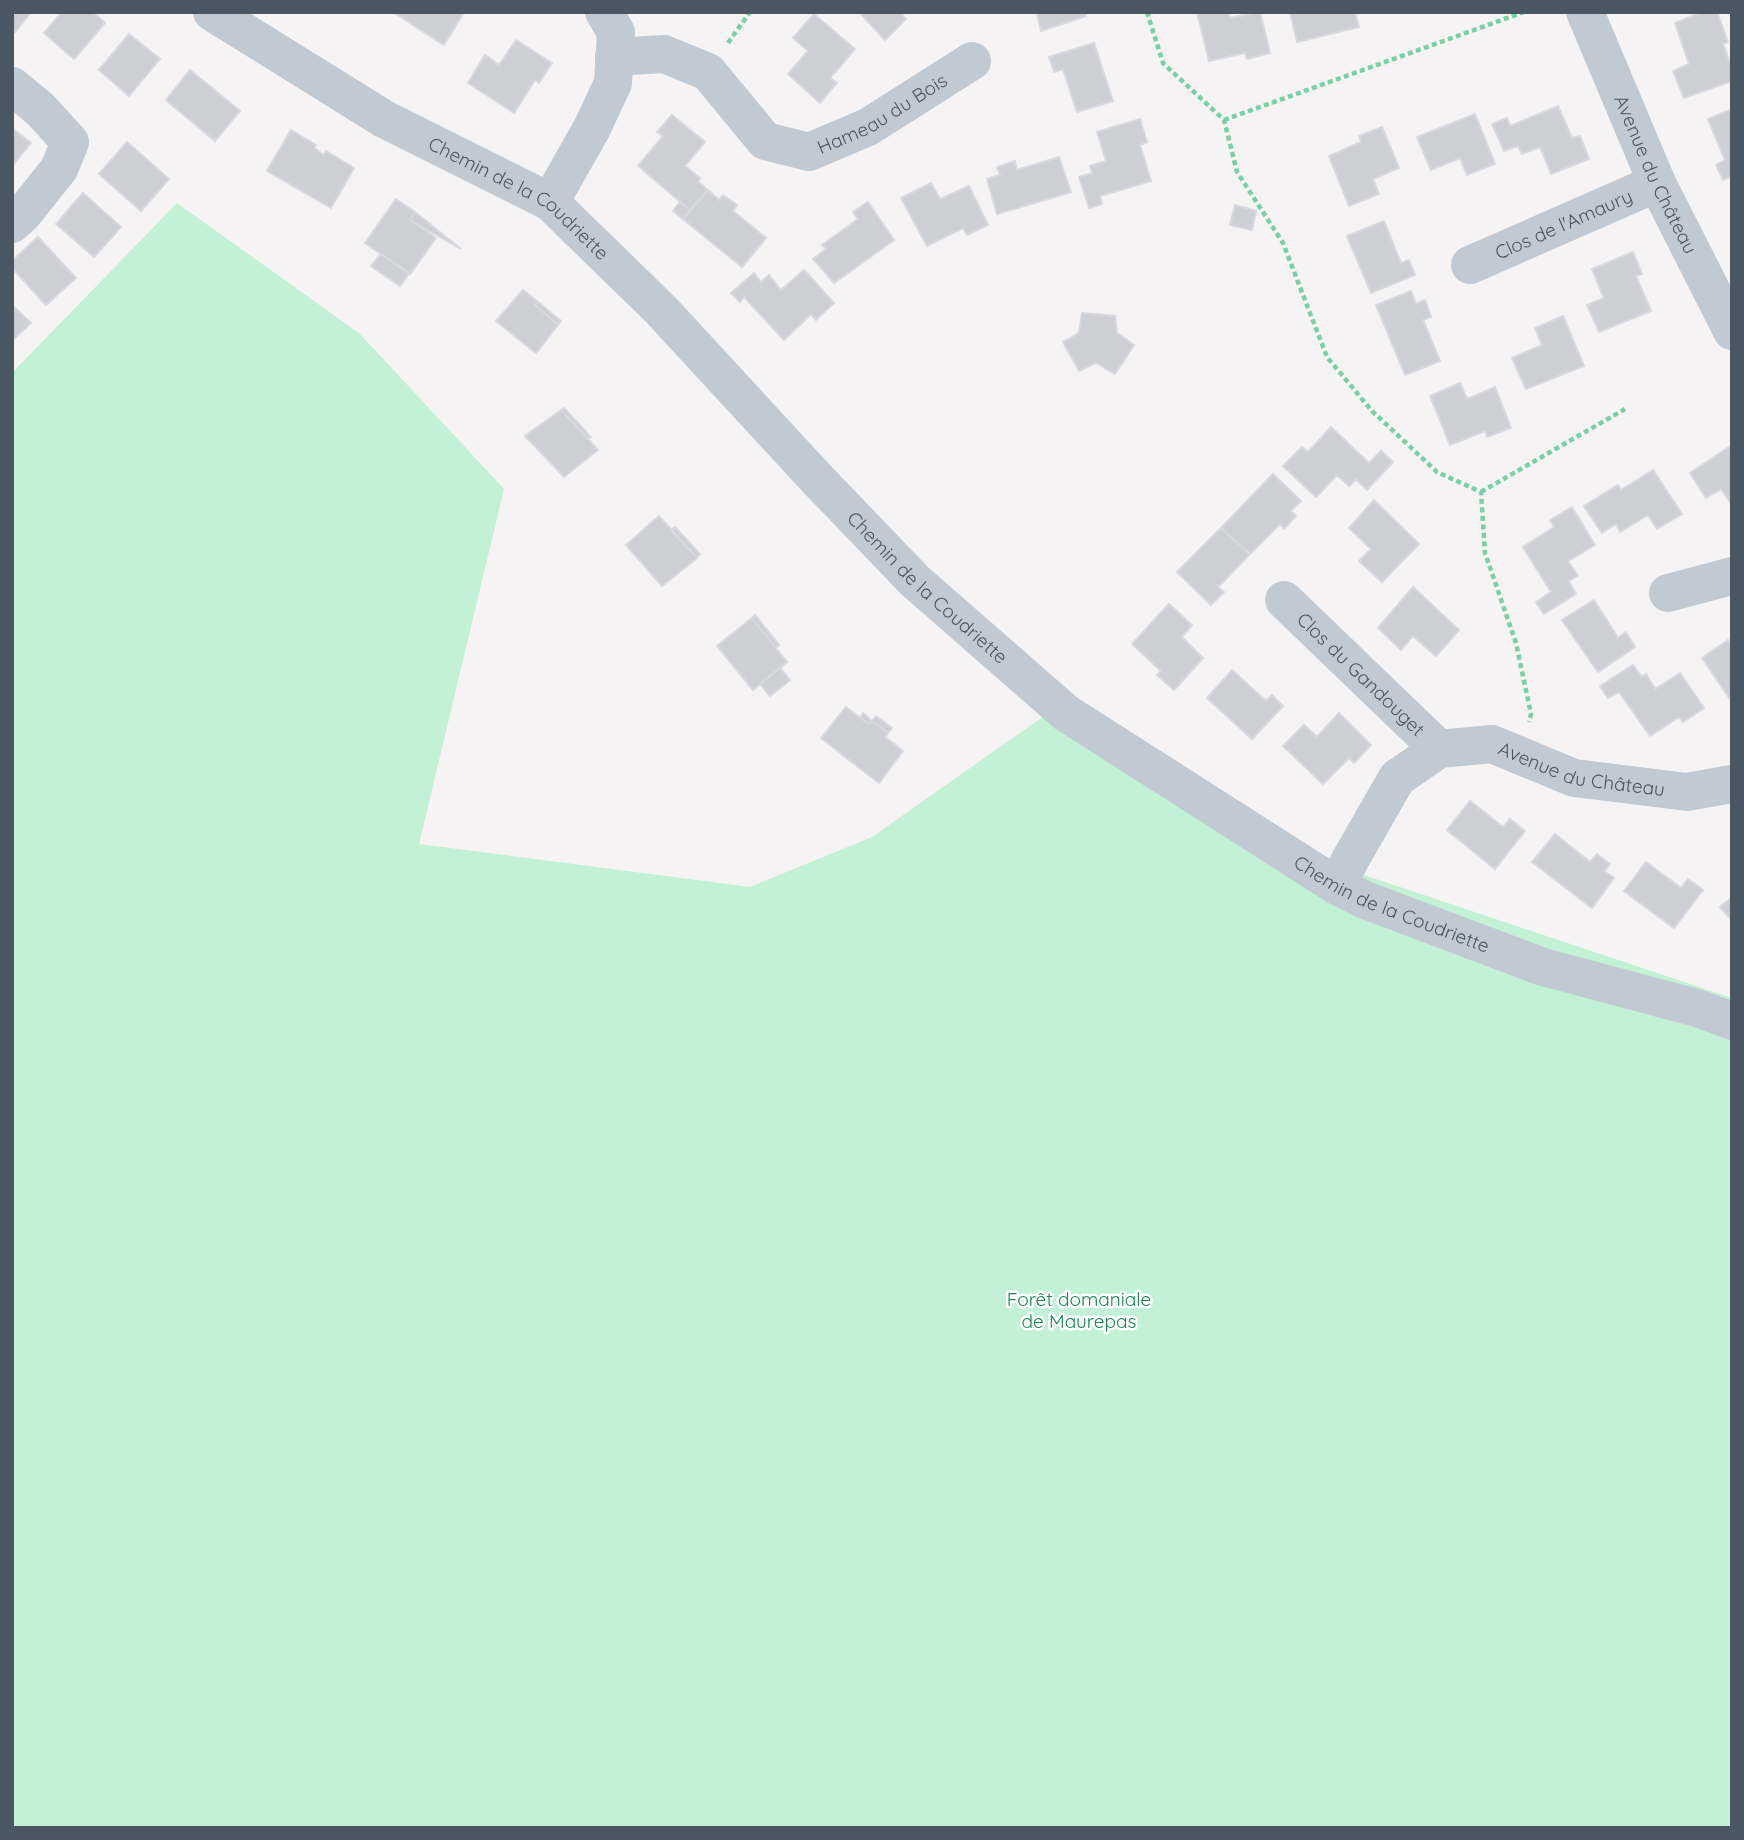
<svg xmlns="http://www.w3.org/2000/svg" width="1744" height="1840" viewBox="0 0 1744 1840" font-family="Quicksand,sans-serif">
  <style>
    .green { fill: #c3f1d5 }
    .building { fill: #cdcfd5; stroke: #d7d9de; stroke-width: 2 }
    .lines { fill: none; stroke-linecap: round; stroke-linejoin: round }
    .path { stroke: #7ad0a6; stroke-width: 4.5; stroke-dasharray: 5 3.5; stroke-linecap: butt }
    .minor { stroke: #c1cad2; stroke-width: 38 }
    .labels { text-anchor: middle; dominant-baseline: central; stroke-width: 5; stroke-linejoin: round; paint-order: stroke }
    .street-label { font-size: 19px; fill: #4a5661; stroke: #fff }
    .park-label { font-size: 19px; fill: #17864f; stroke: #fff }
  </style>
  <rect width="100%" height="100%" fill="#f5f3f3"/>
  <!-- green -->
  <path class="green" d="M 177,203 L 360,334 L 504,489 L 419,844 L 750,887 L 872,837 L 1051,711 L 1355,872 L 1732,998 L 1732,1828 L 12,1828 L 12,373 Z"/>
  <!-- building -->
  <path class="building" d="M 12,12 L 31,12 L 15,32 L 12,30 Z
    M 62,12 L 93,12 L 105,23 L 74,59 L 44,33 Z
    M 393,12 L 464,12 L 444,45 Z
    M 859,12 L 900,12 L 906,19 L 885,40 Z
    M 1041,12 L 1085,12 L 1086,16 L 1041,31 L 1037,14 Z
    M 1197,12 L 1228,12 L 1230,18 L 1260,12 L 1270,53 L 1247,59 L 1245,53 L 1209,61 Z
    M 1290,12 L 1355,12 L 1359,27 L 1297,42 Z
    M 1702,12 L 1717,12 L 1728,42 L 1723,44 L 1732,68 L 1732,81 L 1684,98 L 1673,71 L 1689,64 L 1675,23 Z
    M 814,14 L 855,49 L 830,78 L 837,83 L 820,103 L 788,74 L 808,51 L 793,38 Z
    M 129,34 L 160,59 L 129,96 L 99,70 Z
    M 516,40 L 552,63 L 539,83 L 535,80 L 514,113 L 468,83 L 485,55 L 499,65 Z
    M 1094,43 L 1113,101 L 1077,112 L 1063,69 L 1054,72 L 1049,57 Z
    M 190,70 L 240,111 L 215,141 L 166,100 Z
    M 1558,106 L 1572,138 L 1580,136 L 1589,159 L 1551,174 L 1540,147 L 1522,154 L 1518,146 L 1504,151 L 1492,124 L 1507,118 L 1510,126 Z
    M 1732,109 L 1732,176 L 1723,180 L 1716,165 L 1725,160 L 1708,119 Z
    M 1475,114 L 1495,164 L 1467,175 L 1460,158 L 1431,170 L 1417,137 Z
    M 672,115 L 705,142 L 685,166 L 700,178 L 698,182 L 708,190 L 690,210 L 638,166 L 663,136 L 657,132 Z
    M 1140,119 L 1147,142 L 1140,145 L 1151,181 L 1100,196 L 1102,204 L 1089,208 L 1079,177 L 1092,173 L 1090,166 L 1106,161 L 1097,132 Z
    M 1382,127 L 1399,168 L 1373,179 L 1379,194 L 1349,206 L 1329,156 L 1361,142 L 1359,136 Z
    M 12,128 L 31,143 L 12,166 Z
    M 291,130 L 316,145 L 314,148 L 324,155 L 326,151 L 354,168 L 331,208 L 267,171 Z
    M 127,142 L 169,179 L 141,211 L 99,174 Z
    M 1059,157 L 1071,192 L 997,214 L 987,179 L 1000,175 L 997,167 L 1015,161 L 1017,170 Z
    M 931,183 L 940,199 L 969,186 L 988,225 L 967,235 L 963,228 L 927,246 L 901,198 Z
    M 708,190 L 719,200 L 723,195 L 737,205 L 733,211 L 766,238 L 742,267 L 683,219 Z
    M 83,193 L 121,227 L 94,257 L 56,224 Z
    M 396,199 L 415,212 L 410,220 L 436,238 L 410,274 L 365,243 Z
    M 680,202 L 690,210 L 683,219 L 673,211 Z
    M 868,202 L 894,240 L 834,283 L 813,259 L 826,249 L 822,245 L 858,219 L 853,212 Z
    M 1235,205 L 1256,211 L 1252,230 L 1230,225 Z
    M 415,212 L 461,249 L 410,220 Z
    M 1384,221 L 1401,263 L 1409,260 L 1415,275 L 1371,293 L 1347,236 Z
    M 38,237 L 76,278 L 46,305 L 12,268 L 12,261 Z
    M 1633,252 L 1642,274 L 1636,276 L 1651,311 L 1599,332 L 1587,305 L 1604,298 L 1592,269 Z
    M 381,254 L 409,273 L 400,286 L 371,266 Z
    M 804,270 L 834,303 L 816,320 L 811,314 L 784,340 L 744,297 L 740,302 L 731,293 L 754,273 L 761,282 L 769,275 L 781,290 Z
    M 523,290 L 538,302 L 535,305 L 558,325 L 536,353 L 496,321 Z
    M 1411,291 L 1416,304 L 1425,300 L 1431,317 L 1423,320 L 1440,361 L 1405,375 L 1376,305 Z
    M 538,302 L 561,321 L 558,325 L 535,305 Z
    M 12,305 L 31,323 L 12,341 Z
    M 1082,313 L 1115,316 L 1117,333 L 1134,345 L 1115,374 L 1096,363 L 1079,371 L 1063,342 L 1079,333 Z
    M 1563,316 L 1584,366 L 1526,389 L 1512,358 L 1542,345 L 1535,328 Z
    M 1460,383 L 1467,399 L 1495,387 L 1511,428 L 1487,437 L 1485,431 L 1450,445 L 1430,396 Z
    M 564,408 L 591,437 L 588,439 L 561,410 Z
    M 561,410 L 598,450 L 564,477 L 525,436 Z
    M 1331,427 L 1369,463 L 1381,451 L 1393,462 L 1367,490 L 1356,479 L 1349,486 L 1337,475 L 1316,497 L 1283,466 L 1302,447 L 1308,452 Z
    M 1732,445 L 1732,505 L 1721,489 L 1706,498 L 1690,473 Z
    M 1653,470 L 1682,514 L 1657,529 L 1648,515 L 1620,532 L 1616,524 L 1602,533 L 1584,506 L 1618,485 L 1621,490 Z
    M 1273,474 L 1301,501 L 1291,511 L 1296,516 L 1284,529 L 1280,524 L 1250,554 L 1221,528 Z
    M 1374,500 L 1419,544 L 1382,582 L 1359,561 L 1371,549 L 1349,528 Z
    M 1572,507 L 1595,545 L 1568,561 L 1578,576 L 1569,581 L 1576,594 L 1544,614 L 1536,602 L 1551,592 L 1523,547 L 1554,527 L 1550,520 Z
    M 659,516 L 697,558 L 662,586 L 626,545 Z
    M 675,527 L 700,554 L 697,558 L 671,530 Z
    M 1221,528 L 1250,554 L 1218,587 L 1224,592 L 1211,605 L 1177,572 Z
    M 1413,587 L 1459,630 L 1436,656 L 1413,636 L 1401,650 L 1378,628 Z
    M 1594,600 L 1618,638 L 1626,632 L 1635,647 L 1598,672 L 1562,620 Z
    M 1169,604 L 1192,625 L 1182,637 L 1203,658 L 1174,690 L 1157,675 L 1161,671 L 1132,644 Z
    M 755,615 L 779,645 L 776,648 L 752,618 Z
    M 752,618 L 787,662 L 753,690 L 717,646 Z
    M 1728,640 L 1732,646 L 1732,702 L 1702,658 Z
    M 1633,665 L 1642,677 L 1646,674 L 1655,689 L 1680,673 L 1704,708 L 1683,722 L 1679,717 L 1650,736 L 1619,692 L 1608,698 L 1600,686 Z
    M 780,668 L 790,680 L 770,696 L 760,684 Z
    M 1232,670 L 1266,701 L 1272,695 L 1283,706 L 1252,739 L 1207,698 Z
    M 846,707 L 869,724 L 872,721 L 888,733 L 885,737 L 903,751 L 879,783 L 821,738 Z
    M 863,713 L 872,721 L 869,724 L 860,718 Z
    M 1339,713 L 1371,745 L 1354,763 L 1349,758 L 1323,784 L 1283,746 L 1304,725 L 1317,737 Z
    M 876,716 L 892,728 L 888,733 L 872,721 Z
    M 1470,801 L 1503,827 L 1510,819 L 1525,831 L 1495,869 L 1447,830 Z
    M 1555,834 L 1590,862 L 1597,854 L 1610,864 L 1604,871 L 1614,878 L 1592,908 L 1532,862 Z
    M 1646,862 L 1681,888 L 1688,879 L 1703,890 L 1674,928 L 1624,891 Z
    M 1732,897 L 1732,921 L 1720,907 Z"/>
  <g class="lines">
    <!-- path -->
    <path class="path" d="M 1147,12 L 1163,63 L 1224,120 L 1237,172 L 1283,243 L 1327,357 L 1372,411 L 1437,472 L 1481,492 L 1485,553 L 1516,643 L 1531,714 L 1529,722
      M 728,43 L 750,12
      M 1224,120 L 1524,12
      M 1481,492 L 1625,409"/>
    <!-- minor -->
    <g class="minor">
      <path id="s1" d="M 212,12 L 384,119 L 550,202 L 661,310 L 816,478 L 915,581 L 1066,713 L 1337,886 L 1365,900 L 1543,967 L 1697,1008 L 1732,1021"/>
      <path id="s2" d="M 1585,12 L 1657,183 L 1732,331"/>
      <path id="s3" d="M 614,57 L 664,54 L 708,72 L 765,141 L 809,152 L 868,127 L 972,61"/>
      <path d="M 12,86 L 41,110 L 70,142 L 59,169 L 23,214 L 12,224"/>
      <path d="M 550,202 L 592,128 L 613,83 L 616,32 L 604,12"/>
      <path id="s4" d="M 1470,265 L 1657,183"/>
      <path d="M 1668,593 L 1732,576"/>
      <path id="s5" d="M 1284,600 L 1439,749"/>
      <path id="s6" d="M 1337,886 L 1350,860 L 1397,778 L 1439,749 L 1492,744 L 1574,778 L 1687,792 L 1732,784"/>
    </g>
  </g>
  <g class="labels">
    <!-- street labels -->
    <g class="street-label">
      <text stroke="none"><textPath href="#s3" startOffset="315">Hameau du Bois</textPath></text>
      <text stroke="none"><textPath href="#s2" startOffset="177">Avenue du Château</textPath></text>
      <text stroke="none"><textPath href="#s1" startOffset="360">Chemin de la Coudriette</textPath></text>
      <text stroke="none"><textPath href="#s4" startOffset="102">Clos de l'Amaury</textPath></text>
      <text stroke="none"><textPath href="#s1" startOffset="928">Chemin de la Coudriette</textPath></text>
      <text stroke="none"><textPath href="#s5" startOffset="107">Clos du Gandouget</textPath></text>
      <text stroke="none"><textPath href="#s6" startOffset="322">Avenue du Château</textPath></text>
      <text stroke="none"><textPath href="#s1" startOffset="1494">Chemin de la Coudriette</textPath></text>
    </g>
    <!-- park labels -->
    <g class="park-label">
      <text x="1079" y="1299">Forêt domaniale<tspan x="1079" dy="22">de Maurepas</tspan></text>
    </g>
  </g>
  <!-- border -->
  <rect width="1744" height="1840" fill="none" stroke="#4a5661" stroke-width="28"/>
</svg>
